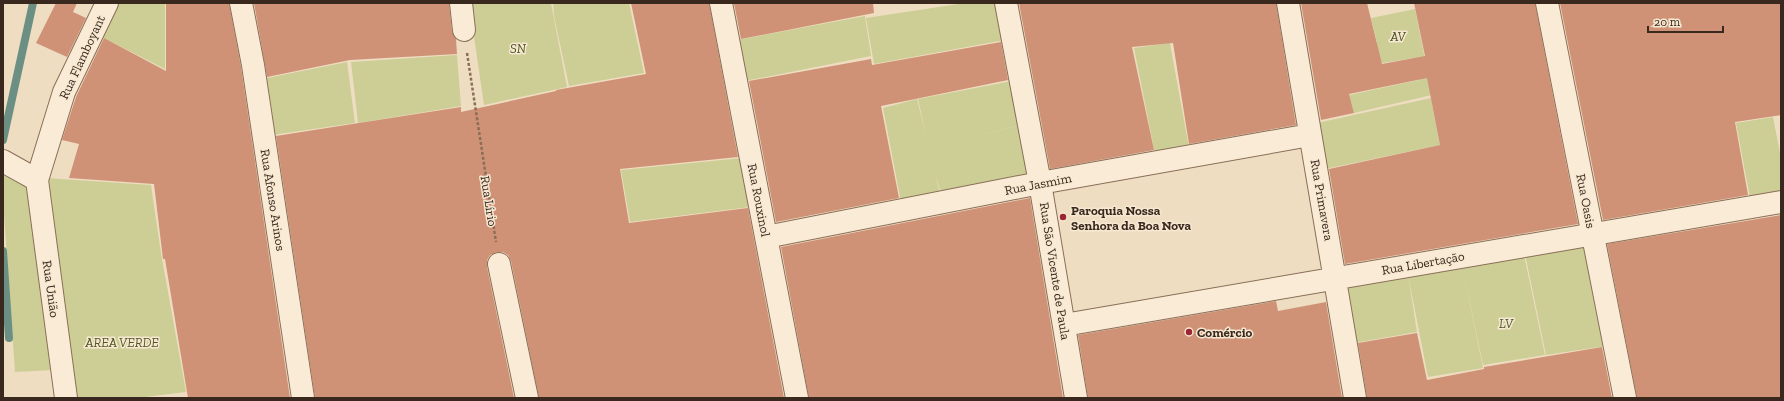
<svg xmlns="http://www.w3.org/2000/svg" width="1784" height="401" viewBox="0 0 1784 401" font-family="'Zilla Slab',serif">
  <style>
    .green { fill: #cdce96 }
    .lines { fill: none; stroke-linecap: round; stroke-linejoin: round }
    .stream { stroke: #6b9083; stroke-width: 8 }
    .building { fill: #cf9277 }
    .street-casing { stroke: #8a6e58; stroke-width: 24 }
    .path { stroke: #8a6e58; stroke-width: 2.5; stroke-dasharray: 3 2; stroke-linecap: butt }
    .street { stroke: #faebd6; stroke-width: 22 }
    .poi-dot { fill: #9b2633; stroke: #f7e8d2; stroke-width: 1.5 }
    .labels { text-anchor: middle; dominant-baseline: central; stroke-width: 3; stroke-linejoin: round; paint-order: stroke }
    .park-label { font-size: 13px; font-style: italic; fill: #4f5623; stroke: #f7e8d2 }
    .street-label { font-size: 13px; fill: #39281d; stroke: #f7e8d2 }
    .poi-label { font-size: 13px; font-weight: bold; fill: #39281d; stroke: #f7e8d2; text-anchor: start }
  </style>
  <rect width="100%" height="100%" fill="#efddc2"/>
  <!-- green -->
  <path class="green" d="M 117,3 L 165,3 L 165,69 L 100,36 Z
    M 469,3 L 551,3 L 567,87 L 484,105 Z
    M 553,3 L 629,3 L 644,73 L 569,86 L 554,16 Z
    M 965,3 L 998,3 L 1005,40 L 874,64 L 866,18 Z
    M 1415,9 L 1432,95 L 1354,113 L 1349,95 L 1419,80 L 1414,58 L 1377,64 L 1372,44 L 1377,42 L 1371,18 Z
    M 865,16 L 871,56 L 745,81 L 737,40 Z
    M 1170,43 L 1189,148 L 1155,154 L 1134,48 Z
    M 457,55 L 461,106 L 358,123 L 351,62 Z
    M 347,62 L 355,123 L 272,135 L 262,79 Z
    M 1012,81 L 1020,125 L 965,139 L 1021,125 L 1030,177 L 941,194 L 935,173 L 940,194 L 901,202 L 883,108 L 917,99 L 926,135 L 918,99 Z
    M 1431,98 L 1440,145 L 1325,169 L 1317,123 Z
    M 1773,117 L 1781,158 L 1781,192 L 1750,198 L 1736,123 Z
    M 742,158 L 750,207 L 630,222 L 621,170 Z
    M 3,170 L 28,186 L 53,370 L 15,372 L 3,200 Z
    M 46,178 L 151,185 L 161,253 L 186,392 L 137,398 L 75,398 Z
    M 1586,244 L 1606,346 L 1546,355 L 1525,254 Z
    M 1524,255 L 1545,355 L 1483,365 L 1462,265 Z
    M 1462,265 L 1483,368 L 1428,377 L 1408,275 Z
    M 1408,275 L 1417,332 L 1354,343 L 1345,285 Z"/>
  <g class="lines">
    <!-- stream -->
    <path class="stream" d="M 3,140 L 33,3
      M 3,251 L 9,338"/>
  </g>
  <!-- building -->
  <path class="building" d="M 56,3 L 77,3 L 73,12 L 86,18 L 67,57 L 36,43 Z
    M 166,3 L 229,3 L 241,67 L 290,398 L 188,398 L 165,259 L 163,259 L 154,184 L 69,178 L 79,144 L 62,140 L 76,97 L 104,38 L 166,71 Z
    M 254,3 L 449,3 L 452,31 L 456,39 L 457,54 L 350,60 L 267,77 Z
    M 631,3 L 709,3 L 738,157 L 620,169 L 629,223 L 748,208 L 784,398 L 539,398 L 511,261 L 508,255 L 503,252 L 497,252 L 490,255 L 487,260 L 487,267 L 514,398 L 315,398 L 276,136 L 461,107 L 461,112 L 556,91 L 556,90 L 646,74 Z
    M 734,3 L 873,3 L 874,13 L 741,39 Z
    M 1019,3 L 1276,3 L 1296,125 L 1189,144 L 1173,43 L 1132,47 L 1154,150 L 1050,169 Z
    M 1301,3 L 1367,3 L 1382,64 L 1425,56 L 1414,3 L 1535,3 L 1578,224 L 1345,264 L 1329,169 L 1440,145 L 1427,78 L 1349,94 L 1354,113 L 1321,120 Z
    M 1560,3 L 1781,3 L 1781,115 L 1735,122 L 1748,195 L 1603,220 Z
    M 1001,42 L 1008,80 L 881,106 L 899,198 L 776,222 L 749,81 L 871,59 L 872,65 Z
    M 1030,198 L 1063,398 L 809,398 L 781,247 Z
    M 1781,215 L 1781,398 L 1637,398 L 1607,244 Z
    M 1276,301 L 1278,311 L 1326,302 L 1342,398 L 1088,398 L 1078,335 Z
    M 1417,333 L 1427,380 L 1484,369 L 1484,367 L 1602,347 L 1612,398 L 1367,398 L 1358,343 Z"/>
  <g class="lines">
    <defs>
      <path id="street" d="M 241,3 L 253,65 L 303,398
        M 461,3 L 464,30
        M 721,3 L 797,398
        M 1006,3 L 1040,183 L 1076,398
        M 1288,3 L 1355,398
        M 1547,3 L 1625,398
        M 3,161 L 37,180
        M 766,237 L 1040,183 L 1310,135
        M 499,264 L 527,398
        M 1064,325 L 1781,202
        M 66,398 L 37,180 L 64,92 L 107,3"/>
    </defs>
    <!-- street casing -->
    <use href="#street" class="street-casing"/>
    <!-- path -->
    <path class="path" d="M 467,53 L 496,242"/>
    <!-- street -->
    <use href="#street" class="street"/>
  </g>
  <!-- markers -->
  <g class="poi-dot">
    <circle cx="1063" cy="217" r="4"/>
    <circle cx="1189" cy="332" r="4"/>
  </g>
  <g class="labels">
    <!-- park labels -->
    <g class="park-label">
      <text x="1398" y="36">AV</text>
      <text x="518" y="48">SN</text>
      <text x="1506" y="323">LV</text>
      <text x="122" y="342">AREA VERDE</text>
    </g>
    <!-- street labels -->
    <g class="street-label">
      <text transform="translate(82 57) rotate(-65)">Rua Flamboyant</text>
      <text transform="translate(1038 184) rotate(-11)">Rua Jasmim</text>
      <text transform="translate(273 200) rotate(81)">Rua Afonso Arinos</text>
      <text transform="translate(759 200) rotate(79)">Rua Rouxinol</text>
      <text transform="translate(1322 200) rotate(80)">Rua Primavera</text>
      <text transform="translate(489 201) rotate(81)">Rua Lírio</text>
      <text transform="translate(1586 201) rotate(79)">Rua Oasis</text>
      <text transform="translate(1423 263) rotate(-10)">Rua Libertação</text>
      <text transform="translate(1055 271) rotate(81)">Rua São Vicente de Paula</text>
      <text transform="translate(51 289) rotate(82)">Rua União</text>
    </g>
    <!-- poi labels -->
    <g class="poi-label">
      <text x="1071" y="210">Paroquia Nossa<tspan x="1071" dy="15">Senhora da Boa Nova</tspan></text>
      <text x="1197" y="332">Comércio</text>
    </g>
  </g>
  <!-- border -->
  <rect width="1784" height="401" fill="none" stroke="#39281d" stroke-width="8"/>
  <!-- scale -->
  <path d="M1648 26v6h75v-6" fill="none" stroke="#39281d" stroke-width="2"/>
  <text x="1654" y="26" font-size="12" fill="#39281d" stroke="#f7e8d2" stroke-width="3" paint-order="stroke">20 m</text>
</svg>
